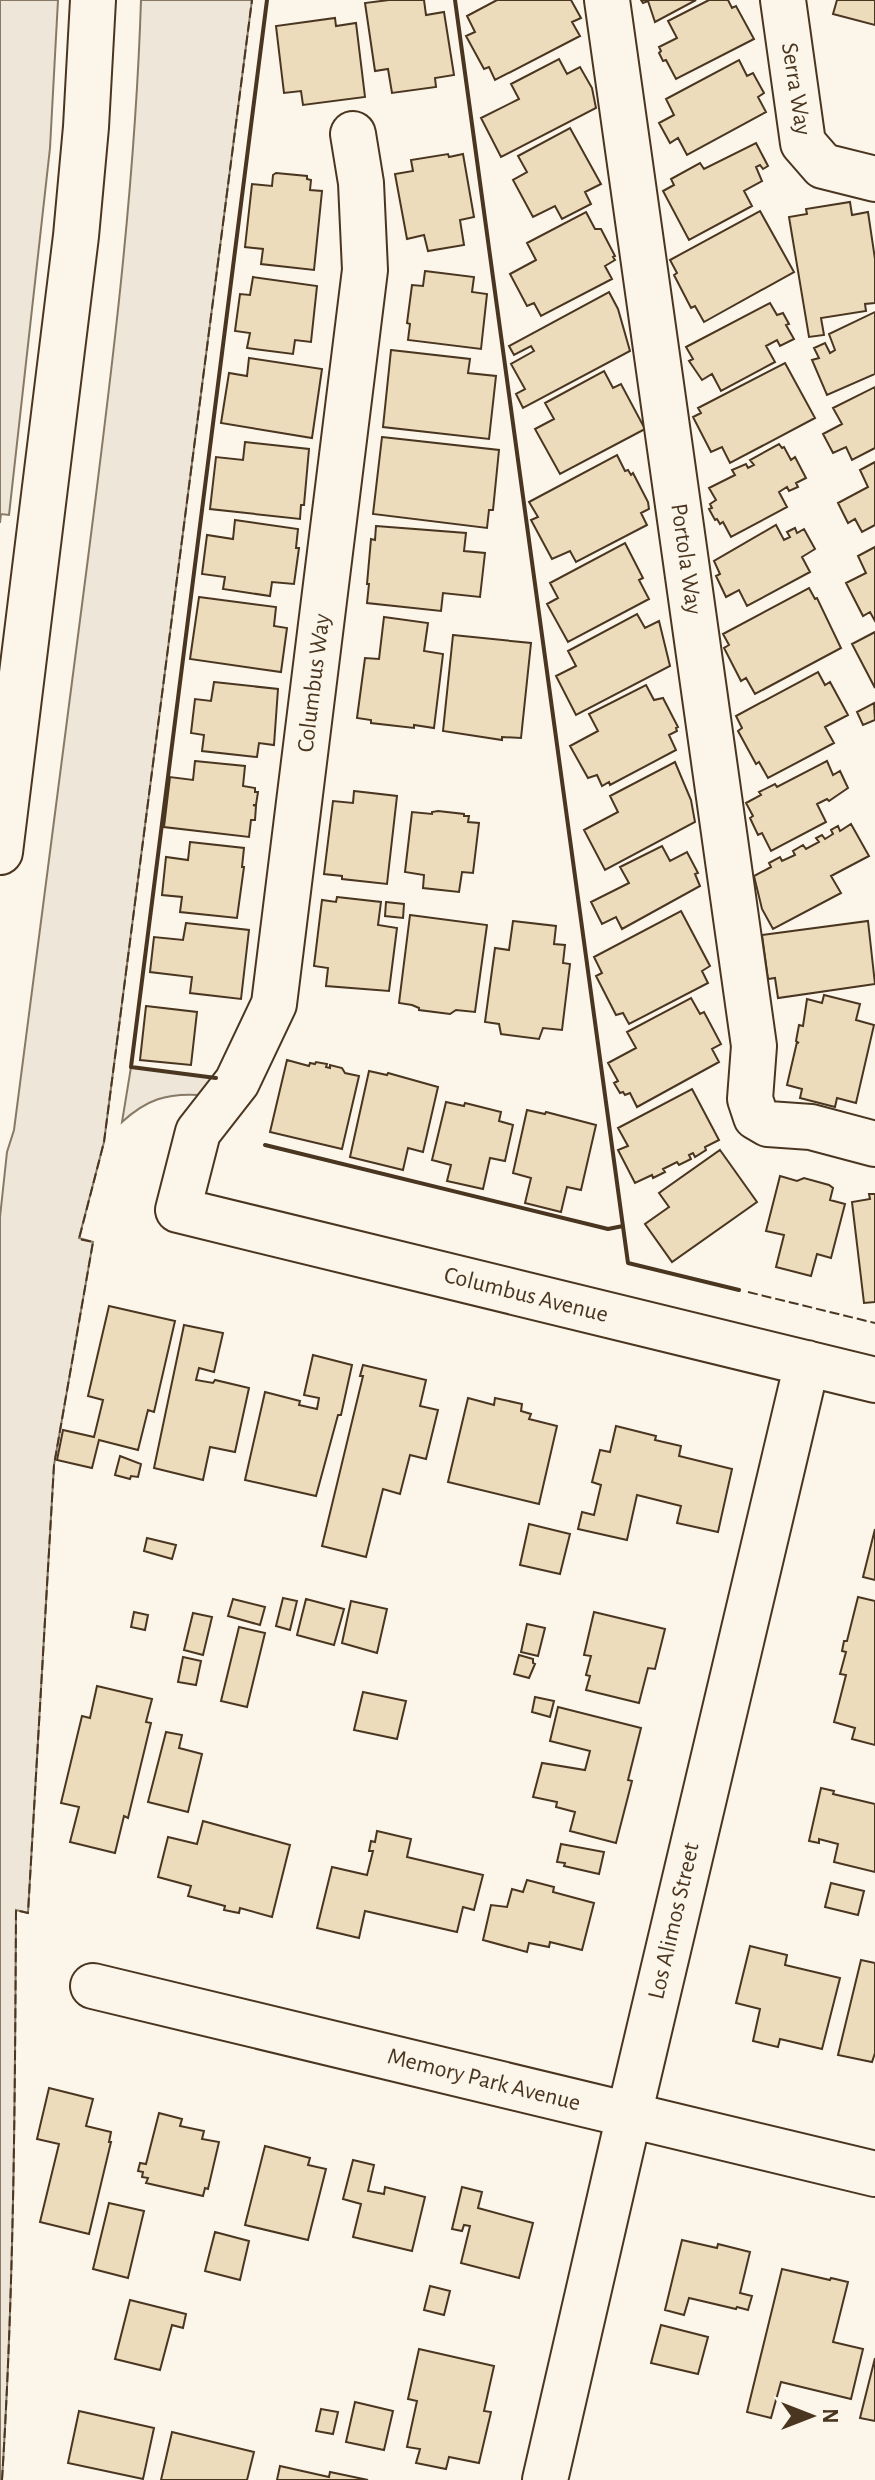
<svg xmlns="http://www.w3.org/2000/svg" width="875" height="2480" viewBox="0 0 875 2480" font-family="'Alegreya Sans',sans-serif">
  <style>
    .green { fill: #ede6d9; stroke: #887966; stroke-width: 2 }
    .building { fill: #ecdcbc; stroke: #4a3520; stroke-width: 2 }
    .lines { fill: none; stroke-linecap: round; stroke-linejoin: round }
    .minor-casing { stroke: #4a3520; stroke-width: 48 }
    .highway-casing { stroke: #4a3520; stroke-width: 48 }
    .minor { stroke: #fbf6e9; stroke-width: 44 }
    .highway { stroke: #fbf6e9; stroke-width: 44 }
    .fence { stroke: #4a3520; stroke-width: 2; stroke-dasharray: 10 4; stroke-linecap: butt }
    .wall { stroke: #4a3520; stroke-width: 4 }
    .labels { text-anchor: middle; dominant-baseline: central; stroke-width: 6; stroke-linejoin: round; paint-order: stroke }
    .street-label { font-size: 24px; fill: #4a3520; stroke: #fbf6e9 }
  </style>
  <rect width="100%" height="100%" fill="#fbf6e9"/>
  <!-- green -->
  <path class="green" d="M 0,0 L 58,0 L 50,148 L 9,515 L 1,514 L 0,523 Z
    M 141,0 L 252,0 L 104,1142 L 79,1238 L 93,1242 L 54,1465 L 28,1913 L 16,1910 C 15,2101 14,2289 2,2480 L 0,2480 L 0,1217 L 7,1152 L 14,1130 C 38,942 63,754 87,566 C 111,378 135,190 141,0 Z
    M 131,1067 L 216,1078 L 199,1095 C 166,1093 146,1100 122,1122 Z"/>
  <!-- building -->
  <path class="building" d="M 389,0 L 424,0 L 426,15 L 444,12 L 454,75 L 435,78 L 436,87 L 392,93 L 388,69 L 375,71 L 365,3 Z
    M 497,0 L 571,0 L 581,18 L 572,22 L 580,36 L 495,80 L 489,67 L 484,69 L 466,36 L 475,32 L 467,16 Z
    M 641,0 L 696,0 L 655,22 L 648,1 L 643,3 Z
    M 709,0 L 728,0 L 732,8 L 736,6 L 754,39 L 676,79 L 666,60 L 663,61 L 659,53 L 661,51 L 659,47 L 677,38 L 668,21 Z
    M 837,0 L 875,0 L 875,25 L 833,14 Z
    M 335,18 L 336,26 L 356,23 L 365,97 L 303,105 L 301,91 L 284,93 L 276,26 Z
    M 559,59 L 567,74 L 580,67 L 592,88 L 596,108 L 501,157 L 481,118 L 519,99 L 511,84 Z
    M 739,60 L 747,76 L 753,73 L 764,93 L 758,97 L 766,112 L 687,155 L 678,138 L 670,143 L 659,123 L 674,115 L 666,99 Z
    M 570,128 L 601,184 L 585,192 L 591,204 L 562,219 L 555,206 L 533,217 L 513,180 L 527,172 L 518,156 Z
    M 756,143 L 768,166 L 763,169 L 760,165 L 756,167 L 762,181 L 744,191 L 752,206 L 689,240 L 663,191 L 674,185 L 671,179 L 700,163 L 704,169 Z
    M 448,154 L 449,157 L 463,154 L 474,217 L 460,220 L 464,245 L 428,251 L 424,235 L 407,239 L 395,174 L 413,171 L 411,160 Z
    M 276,173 L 307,176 L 307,179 L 311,180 L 310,190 L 322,191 L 314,270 L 261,264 L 263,249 L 245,247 L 252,184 L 272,186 L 273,175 Z
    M 850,202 L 852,215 L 868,212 L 875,259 L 875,303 L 865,304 L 866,311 L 821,318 L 824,335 L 809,337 L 789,217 L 807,214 L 806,209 Z
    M 760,211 L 794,272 L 704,322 L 695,306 L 691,308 L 674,275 L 677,273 L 670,260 Z
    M 586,212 L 595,229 L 601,229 L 615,256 L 613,257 L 615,260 L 605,266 L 612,279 L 541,316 L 534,303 L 527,306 L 510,274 L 536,260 L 527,243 Z
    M 425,271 L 474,277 L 472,292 L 487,294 L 481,349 L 408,340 L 410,324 L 407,323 L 412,285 L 423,286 Z
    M 253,277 L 317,286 L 311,342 L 295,340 L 293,354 L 247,348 L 250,333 L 235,331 L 240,294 L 250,295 Z
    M 609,292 L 618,309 L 630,351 L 523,408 L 516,394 L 525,389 L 511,364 L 534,351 L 531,346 L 514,355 L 509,346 Z
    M 770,303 L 777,315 L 783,313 L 789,324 L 786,325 L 794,339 L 780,346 L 777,340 L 766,346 L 775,362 L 721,391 L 712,374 L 702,380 L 689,361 L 693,359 L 686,347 Z
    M 875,312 L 875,374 L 827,395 L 812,360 L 819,358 L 814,348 L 825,343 L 830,353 L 835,350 L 829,334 Z
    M 391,350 L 470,359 L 468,373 L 496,376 L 489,439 L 383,427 Z
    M 249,358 L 322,369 L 312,438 L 221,423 L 229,373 L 247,376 Z
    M 785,363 L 815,418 L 730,463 L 722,447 L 711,452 L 693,417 L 701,413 L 698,408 Z
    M 604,371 L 613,388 L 621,384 L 645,429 L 560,474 L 535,429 L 554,419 L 545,403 Z
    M 875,387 L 875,448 L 852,460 L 846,447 L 833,453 L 823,434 L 842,424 L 833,408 Z
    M 382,437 L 499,450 L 493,510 L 489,510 L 487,528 L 373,514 Z
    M 245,442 L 309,449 L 304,505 L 301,505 L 300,519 L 210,509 L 216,457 L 243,460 Z
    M 779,444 L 782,448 L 784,447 L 791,460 L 795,457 L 806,478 L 796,483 L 798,487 L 789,491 L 787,487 L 779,492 L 787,507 L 731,537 L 723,522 L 720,524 L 717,519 L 715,520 L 709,509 L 712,508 L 710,504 L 716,500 L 709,488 L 735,475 L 732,470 L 746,464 L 748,468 L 754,465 L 750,460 Z
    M 617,455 L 625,471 L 628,470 L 631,475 L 633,473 L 648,502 L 649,509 L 641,513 L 647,525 L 576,562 L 570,551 L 552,559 L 531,520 L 538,517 L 529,502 Z
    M 875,462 L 875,525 L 862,532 L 855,519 L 848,523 L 838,503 L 868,487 L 860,470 Z
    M 235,520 L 298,529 L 296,548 L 299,548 L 294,584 L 272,582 L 270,596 L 223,589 L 225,577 L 202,574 L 207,535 L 233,539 Z
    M 776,525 L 784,540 L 790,537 L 787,532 L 795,528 L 797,533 L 804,529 L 815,549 L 802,557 L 810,572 L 747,606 L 739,590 L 726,597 L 716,576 L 720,574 L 714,561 Z
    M 376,526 L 466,533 L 464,551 L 485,553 L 480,597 L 443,593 L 441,611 L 367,603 L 369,584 L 367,584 L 371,539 L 375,540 Z
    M 625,543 L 643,578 L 639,580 L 649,599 L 568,642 L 547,604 L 558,598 L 550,583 Z
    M 875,547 L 875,621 L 870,612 L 863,616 L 846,583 L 866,573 L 858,556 Z
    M 809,588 L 815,599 L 817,598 L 841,648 L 755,694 L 746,678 L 741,681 L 724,648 L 729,645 L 723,634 Z
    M 199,597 L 276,607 L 274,626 L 287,628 L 281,672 L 190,659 Z
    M 637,614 L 645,628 L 659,621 L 670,666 L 576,715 L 556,676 L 576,666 L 568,651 Z
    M 384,617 L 428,623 L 424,651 L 443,654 L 434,728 L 414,725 L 414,728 L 371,723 L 371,720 L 357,718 L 365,658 L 379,659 Z
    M 875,632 L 875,688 L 852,644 Z
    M 453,635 L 531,643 L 521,738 L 502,737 L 502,740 L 443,731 Z
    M 818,672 L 825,685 L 830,682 L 848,715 L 825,727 L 834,743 L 768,778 L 759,762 L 756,764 L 738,731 L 742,728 L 736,716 Z
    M 214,682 L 278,689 L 274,745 L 259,743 L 257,757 L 202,751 L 204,735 L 191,733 L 195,699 L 211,701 Z
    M 646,685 L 654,700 L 663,698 L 678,727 L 676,728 L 677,731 L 669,735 L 676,750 L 610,785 L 609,782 L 602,786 L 597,775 L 588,778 L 570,746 L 598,731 L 589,714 Z
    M 874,703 L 875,720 L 863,725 L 857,712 Z
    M 195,761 L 245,766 L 243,786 L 255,788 L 255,792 L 258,792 L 256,805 L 253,805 L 256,806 L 255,820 L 251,820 L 249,837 L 164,827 L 170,777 L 193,780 Z
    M 827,761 L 833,775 L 840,771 L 848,788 L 829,801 L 827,799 L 817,804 L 826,822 L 771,851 L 762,833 L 758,835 L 750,818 L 753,816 L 746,803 L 761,795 L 759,792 L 775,784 L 777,787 Z
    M 675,762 L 691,800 L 695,822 L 605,870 L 584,830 L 618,812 L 610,796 Z
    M 354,791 L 397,796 L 387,884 L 342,879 L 342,876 L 324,874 L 333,801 L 353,803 Z
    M 438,811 L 464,814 L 464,816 L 469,816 L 468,822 L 479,823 L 473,873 L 462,872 L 459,892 L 423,888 L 424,875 L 405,872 L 412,812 L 432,814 L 432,812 Z
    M 851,824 L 869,856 L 831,876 L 841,893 L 773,929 L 762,909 L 754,876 L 771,867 L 769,863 L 780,857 L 782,861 L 795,855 L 793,851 L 803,845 L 806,849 L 819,842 L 816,838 L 822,835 L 825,839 L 833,834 L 831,830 L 838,826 L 840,831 Z
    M 190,842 L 244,848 L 242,867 L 244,867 L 237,918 L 180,912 L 182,897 L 162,895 L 166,857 L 188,860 Z
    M 662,846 L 670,861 L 687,852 L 698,873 L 695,874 L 700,886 L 622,929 L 616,917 L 602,924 L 591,902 L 629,883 L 620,867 Z
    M 337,897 L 381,902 L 378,925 L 397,928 L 389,991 L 326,986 L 328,968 L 314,966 L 322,900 L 336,902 Z
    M 386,902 L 404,904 L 403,918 L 385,916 Z
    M 681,911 L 710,966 L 702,971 L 708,983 L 629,1024 L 623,1013 L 616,1015 L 596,976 L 602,973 L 594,957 Z
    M 410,915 L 487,925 L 475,1012 L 456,1010 L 450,1014 L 419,1010 L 419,1008 L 412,1005 L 399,1003 Z
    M 513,921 L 556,926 L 554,944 L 565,945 L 563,963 L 570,964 L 562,1030 L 543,1028 L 539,1039 L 501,1034 L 499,1024 L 485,1022 L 495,948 L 509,950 Z
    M 868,921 L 875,984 L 778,998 L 775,978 L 768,979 L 762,935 Z
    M 186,923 L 249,930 L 241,999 L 190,993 L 192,977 L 150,972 L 154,937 L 183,940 Z
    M 824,995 L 860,1004 L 856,1020 L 874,1025 L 856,1103 L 837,1098 L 835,1107 L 800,1098 L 802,1089 L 787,1085 L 797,1042 L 799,1043 L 796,1041 L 799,1025 L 803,1026 L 807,999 L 822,1003 Z
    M 691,998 L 700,1014 L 704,1012 L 721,1044 L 712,1049 L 719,1062 L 637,1107 L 630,1093 L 625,1095 L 623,1092 L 620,1093 L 614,1083 L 618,1081 L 608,1063 L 636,1048 L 627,1032 Z
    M 146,1006 L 197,1012 L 191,1065 L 140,1060 Z
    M 287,1060 L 309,1066 L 310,1063 L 315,1064 L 316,1062 L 327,1064 L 326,1067 L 330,1068 L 330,1065 L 342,1068 L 345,1073 L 359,1076 L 342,1149 L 270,1132 Z
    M 369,1071 L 387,1075 L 388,1073 L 438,1087 L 423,1152 L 408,1148 L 403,1170 L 350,1157 Z
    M 692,1089 L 719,1140 L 705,1147 L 706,1150 L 695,1157 L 693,1153 L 689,1155 L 691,1159 L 679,1165 L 677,1162 L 663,1169 L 665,1172 L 653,1178 L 652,1175 L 635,1183 L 618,1150 L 628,1146 L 618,1128 Z
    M 446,1102 L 464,1106 L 465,1103 L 501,1112 L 499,1121 L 513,1125 L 505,1161 L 490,1158 L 483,1189 L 447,1181 L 451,1165 L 432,1160 Z
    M 527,1110 L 545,1114 L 546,1112 L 596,1125 L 581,1190 L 567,1187 L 561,1212 L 525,1203 L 531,1178 L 513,1173 Z
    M 720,1150 L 757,1202 L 672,1262 L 645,1224 L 669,1207 L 659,1193 Z
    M 780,1176 L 797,1181 L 804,1178 L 829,1185 L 833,1188 L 830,1200 L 845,1204 L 831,1258 L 817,1254 L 811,1276 L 776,1267 L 784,1235 L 766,1231 Z
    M 869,1194 L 875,1194 L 875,1302 L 864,1303 L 852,1202 L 870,1199 Z
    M 109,1306 L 175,1321 L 154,1412 L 148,1410 L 138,1450 L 99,1440 L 92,1468 L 57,1460 L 63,1430 L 94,1437 L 103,1400 L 88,1396 Z
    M 184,1325 L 223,1333 L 214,1372 L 199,1368 L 196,1380 L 213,1383 L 215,1380 L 249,1388 L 235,1452 L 210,1447 L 203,1480 L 154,1468 Z
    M 313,1355 L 352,1365 L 341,1415 L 338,1415 L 316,1496 L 245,1480 L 265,1392 L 300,1401 L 299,1405 L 317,1409 L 319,1398 L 304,1395 Z
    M 363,1365 L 426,1380 L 420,1406 L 438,1410 L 426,1459 L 410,1455 L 400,1494 L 383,1489 L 366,1557 L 322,1546 L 363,1376 L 360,1376 Z
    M 468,1398 L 494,1405 L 495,1398 L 522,1404 L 521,1411 L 531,1414 L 529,1419 L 557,1426 L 539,1504 L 448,1482 Z
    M 616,1426 L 656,1436 L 655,1440 L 681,1446 L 679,1456 L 732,1469 L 718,1532 L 677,1523 L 681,1506 L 637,1495 L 627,1540 L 578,1529 L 582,1512 L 594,1515 L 601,1485 L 592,1482 L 600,1450 L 610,1452 Z
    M 120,1456 L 141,1464 L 138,1477 L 131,1476 L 130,1479 L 115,1475 Z
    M 529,1524 L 570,1534 L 560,1574 L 520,1565 Z
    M 875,1529 L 875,1580 L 863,1577 Z
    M 147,1538 L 176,1545 L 172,1559 L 144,1551 Z
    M 858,1597 L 875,1601 L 875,1745 L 852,1739 L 855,1728 L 834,1722 L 846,1675 L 840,1674 L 846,1652 L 842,1651 L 844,1641 L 847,1641 Z
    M 283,1598 L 297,1601 L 290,1630 L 276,1626 Z
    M 233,1599 L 265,1607 L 260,1625 L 228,1616 Z
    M 306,1599 L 344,1609 L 334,1645 L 297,1635 Z
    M 351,1601 L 387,1609 L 377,1653 L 342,1643 Z
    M 134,1612 L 148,1615 L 145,1630 L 131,1627 Z
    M 594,1612 L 665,1629 L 655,1669 L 648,1668 L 639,1703 L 586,1690 L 590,1676 L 586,1675 L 591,1656 L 584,1655 Z
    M 193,1613 L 212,1617 L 203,1655 L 184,1650 Z
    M 527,1624 L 545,1628 L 538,1656 L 521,1652 Z
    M 239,1627 L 265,1633 L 247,1707 L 221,1701 Z
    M 519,1655 L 533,1659 L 533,1663 L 535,1664 L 529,1678 L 514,1674 Z
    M 183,1657 L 201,1661 L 196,1685 L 178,1682 Z
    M 97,1686 L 152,1699 L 146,1722 L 151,1723 L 128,1818 L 124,1816 L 115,1853 L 70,1842 L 79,1807 L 61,1803 L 82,1716 L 90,1718 Z
    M 363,1692 L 406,1701 L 397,1739 L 354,1730 Z
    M 535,1697 L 554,1701 L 550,1717 L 532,1712 Z
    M 558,1707 L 641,1728 L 628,1780 L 632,1781 L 616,1843 L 570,1831 L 575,1812 L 556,1807 L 557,1802 L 533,1797 L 542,1763 L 585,1770 L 590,1751 L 550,1741 Z
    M 166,1732 L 182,1735 L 179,1748 L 202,1754 L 188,1812 L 148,1802 Z
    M 821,1788 L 834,1791 L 833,1794 L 875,1804 L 875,1872 L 834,1862 L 838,1844 L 819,1839 L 819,1843 L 809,1841 Z
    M 203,1821 L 290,1845 L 272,1917 L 240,1908 L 239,1913 L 224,1910 L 225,1906 L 188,1896 L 191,1886 L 158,1877 L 168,1837 L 197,1844 Z
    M 377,1831 L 411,1839 L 407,1857 L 483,1875 L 474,1910 L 463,1907 L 457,1932 L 365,1911 L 359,1938 L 317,1928 L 332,1867 L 367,1875 L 373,1851 L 369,1851 L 371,1841 L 375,1842 Z
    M 561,1844 L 604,1852 L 599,1874 L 564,1866 L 565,1863 L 557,1862 Z
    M 527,1880 L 554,1887 L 553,1892 L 594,1903 L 582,1950 L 550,1942 L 549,1947 L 529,1943 L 527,1952 L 483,1940 L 491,1905 L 507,1907 L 512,1889 L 523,1892 Z
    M 831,1883 L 864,1891 L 858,1915 L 825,1907 Z
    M 750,1946 L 787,1955 L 785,1965 L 840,1978 L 822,2049 L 780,2039 L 778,2047 L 753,2041 L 760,2009 L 736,2003 Z
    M 861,1960 L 875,1963 L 875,2053 L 872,2062 L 838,2055 Z
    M 49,2088 L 93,2099 L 86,2126 L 111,2132 L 109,2142 L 111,2142 L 89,2234 L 40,2222 L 59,2144 L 37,2139 Z
    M 159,2113 L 182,2119 L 180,2126 L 204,2131 L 202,2139 L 219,2142 L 208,2189 L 205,2188 L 203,2196 L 146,2183 L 148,2178 L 142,2177 L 143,2172 L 138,2171 L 140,2163 L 146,2164 Z
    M 265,2146 L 310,2158 L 308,2165 L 326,2169 L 308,2240 L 245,2225 Z
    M 353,2160 L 374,2165 L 368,2191 L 384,2194 L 385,2187 L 425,2197 L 412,2251 L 353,2237 L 361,2204 L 343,2199 Z
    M 462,2187 L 482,2192 L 478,2208 L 533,2223 L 519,2278 L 461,2263 L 470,2226 L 464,2225 L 462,2231 L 452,2229 Z
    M 109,2203 L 144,2211 L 128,2278 L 93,2269 Z
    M 215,2232 L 249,2241 L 240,2280 L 205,2271 Z
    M 682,2240 L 717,2248 L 718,2244 L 750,2252 L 740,2293 L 752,2296 L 748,2310 L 737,2307 L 736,2309 L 689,2298 L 684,2315 L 665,2310 Z
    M 782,2269 L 830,2280 L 831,2278 L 848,2282 L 833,2342 L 863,2349 L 851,2399 L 781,2382 L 771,2418 L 747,2412 Z
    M 430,2286 L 450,2291 L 444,2315 L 424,2310 Z
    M 130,2300 L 186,2314 L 183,2328 L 172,2325 L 160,2370 L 115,2359 Z
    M 661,2325 L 708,2337 L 698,2374 L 651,2363 Z
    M 419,2349 L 494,2366 L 484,2411 L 491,2412 L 479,2463 L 449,2457 L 446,2469 L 416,2463 L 420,2449 L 407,2447 L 417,2401 L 408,2399 Z
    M 875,2358 L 875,2421 L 860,2418 Z
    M 355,2402 L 393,2411 L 384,2450 L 346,2442 Z
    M 321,2409 L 338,2412 L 333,2434 L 316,2431 Z
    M 79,2411 L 154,2428 L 143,2479 L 68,2463 Z
    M 172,2432 L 254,2452 L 247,2480 L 161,2480 Z
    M 280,2466 L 329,2477 L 330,2472 L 368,2480 L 277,2480 Z"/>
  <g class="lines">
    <defs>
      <path id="minor" d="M 607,0 L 754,1046 L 750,1099 L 756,1117 L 768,1124 L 811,1127 L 875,1144
        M 783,0 L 803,143 L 823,166 L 875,179
        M 353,134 L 361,183 L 365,270 L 274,1004 L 237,1082 L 198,1132 L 178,1210 L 875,1380
        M 93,1986 L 875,2174
        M 545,2480 L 629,2115 L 807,1363"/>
      <path id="highway" d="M 0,852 L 76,236 L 86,127 L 93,0"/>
    </defs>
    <!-- minor casing -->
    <use href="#minor" class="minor-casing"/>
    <!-- highway casing -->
    <use href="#highway" class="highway-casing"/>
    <!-- minor -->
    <use href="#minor" class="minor"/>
    <!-- highway -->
    <use href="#highway" class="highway"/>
    <!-- fence -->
    <path class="fence" d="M 748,1292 L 875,1323
      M 2,2480 C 14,2289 15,2100 16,1910 L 28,1913 L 54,1465 L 93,1242 L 79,1239 L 104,1142 L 252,0"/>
    <!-- wall -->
    <path class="wall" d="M 455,0 L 628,1263 L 739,1290
      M 216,1078 L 131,1067 L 267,0
      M 265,1145 L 608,1229 L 623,1226"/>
  </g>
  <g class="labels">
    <!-- street labels -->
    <g class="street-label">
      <text transform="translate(796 89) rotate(81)">Serra Way</text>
      <text transform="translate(686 559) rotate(82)">Portola Way</text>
      <text transform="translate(314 683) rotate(-83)">Columbus Way</text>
      <text transform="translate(526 1295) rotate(14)">Columbus Avenue</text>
      <text transform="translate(674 1921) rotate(-77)">Los Alimos Street</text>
      <text transform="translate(484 2080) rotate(14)">Memory Park Avenue</text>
    </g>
  </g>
  <!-- north arrow -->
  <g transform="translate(811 2416) rotate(90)" stroke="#fbf6e9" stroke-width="6" paint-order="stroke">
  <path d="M0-6L14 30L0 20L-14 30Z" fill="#4a3520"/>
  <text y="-12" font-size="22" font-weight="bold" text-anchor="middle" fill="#4a3520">N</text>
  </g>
</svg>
